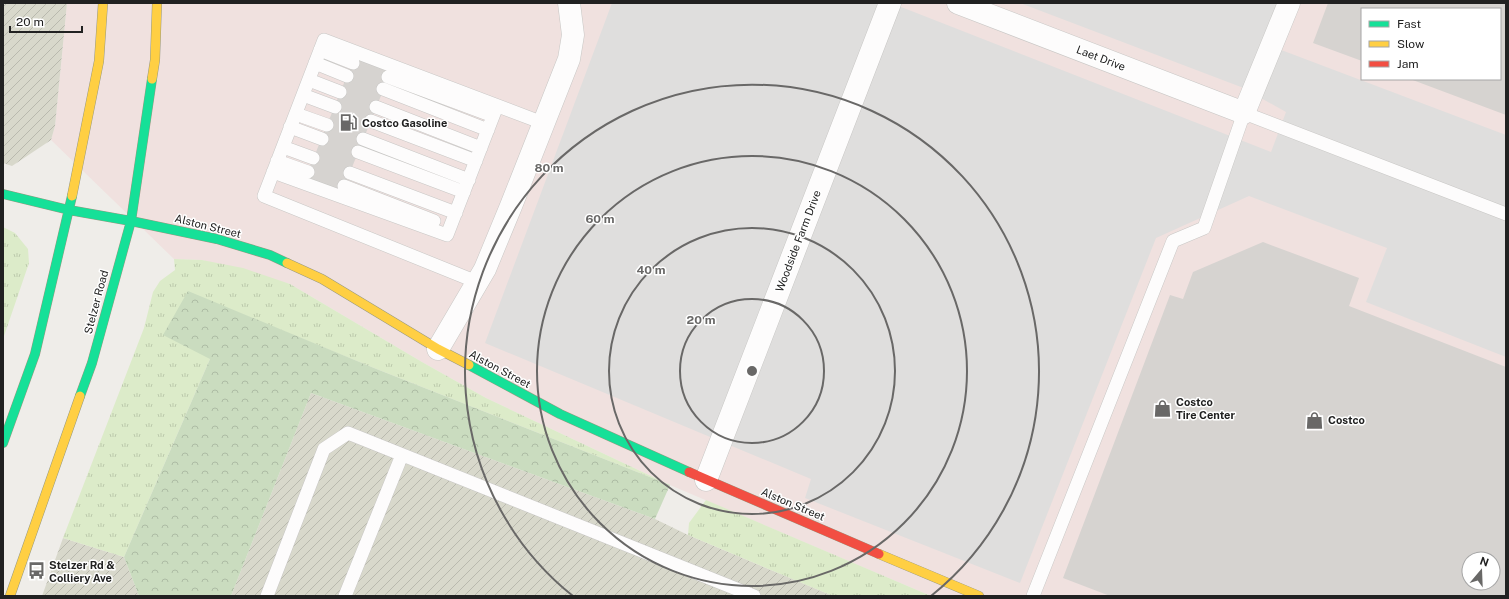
<svg xmlns="http://www.w3.org/2000/svg" width="1509" height="599" viewBox="0 0 1509 599" font-family="'Public Sans',sans-serif">
  <style>
    .commercial { fill: #f0e1df; fill-rule: evenodd }
    .construction { fill: url(#construction-furrows) }
    .grass { fill: url(#grass-tufts) }
    .forest { fill: url(#forest-crowns) }
    .parking { fill: #dfdedd }
    .building { fill: #d6d3d0; fill-rule: evenodd }
    .lines { fill: none; stroke-linecap: round; stroke-linejoin: round }
    .lane-casing { stroke: #c8c7c5; stroke-width: 14 }
    .street-casing { stroke: #c8c7c5; stroke-width: 23 }
    .fast-casing { stroke: #979981; stroke-width: 10 }
    .slow-casing { stroke: #979981; stroke-width: 10 }
    .jam-casing { stroke: #979981; stroke-width: 10 }
    .lane { stroke: #fdfcfc; stroke-width: 13 }
    .street { stroke: #fdfcfc; stroke-width: 22 }
    .fast { stroke: #16e098; stroke-width: 9 }
    .slow { stroke: #ffcf43; stroke-width: 9 }
    .jam { stroke: #f24e42; stroke-width: 9 }
    .ring { fill: none; stroke: #696867; stroke-width: 2 }
    .labels { text-anchor: middle; dominant-baseline: central; stroke-width: 3; stroke-linejoin: round; paint-order: stroke }
    .street-label { font-size: 11px; fill: #212121; stroke: #fff }
    .poi-label { font-size: 11px; font-weight: bold; fill: #212121; stroke: #fff; text-anchor: start }
    .centre { fill: #696867; stroke: #fff; stroke-width: 2 }
    .ring-label { font-size: 12px; text-anchor: middle; font-weight: bold; fill: #696867; stroke: #fff; stroke-width: 3; stroke-linejoin: round; paint-order: stroke }
  </style>
  <defs>
    <pattern id="construction-furrows" width="10" height="10" patternUnits="userSpaceOnUse"><rect width="10" height="10" fill="#d8d8cb"/><path d="M-1 1l2-2M0 10L10 0M9 11l2-2" fill="none" stroke="#b9b9ae"/></pattern>
    <pattern id="grass-tufts" width="24" height="20" patternUnits="userSpaceOnUse"><rect width="24" height="20" fill="#dcebc9"/><path d="M3 7l-1-3M5 7V3M7 7l1-3M15 17l-1-3M17 17v-4M19 17l1-3" fill="none" stroke="#bcc9ac"/></pattern>
    <pattern id="forest-crowns" width="20" height="18" patternUnits="userSpaceOnUse"><rect width="20" height="18" fill="#cadcbf"/><path d="M2 6a3 3 0 1 1 6 0M12 15a3 3 0 1 1 6 0" fill="none" stroke="#adbca4"/></pattern>
  </defs>
  <rect width="100%" height="100%" fill="#efede9"/>
  <!-- commercial -->
  <path class="commercial" d="M 67,3 L 1506,3 L 1506,596 L 931,596 L 670,485 L 486,398 L 422,362 L 290,284 L 202,260 L 174,259 L 51,140 L 55,126 ZM 1362,9 L 1500,9 L 1500,79 L 1362,79 ZM 1469,559 L 1493,559 L 1493,583 L 1469,583 Z"/>
  <!-- construction -->
  <path class="construction" d="M 3,3 L 67,3 L 55,126 L 51,140 L 12,166 L 3,163 Z
    M 311,393 L 655,519 L 688,535 L 833,596 L 231,596 Z
    M 63,538 L 124,557 L 139,596 L 42,596 Z"/>
  <!-- grass -->
  <path class="grass" d="M 3,227 L 15,233 L 28,249 L 29,263 L 3,339 Z
    M 174,259 L 202,260 L 243,268 L 290,284 L 422,362 L 486,398 L 670,485 L 374,368 L 188,292 L 210,359 L 124,557 L 63,538 L 144,328 L 153,292 L 160,281 L 175,270 Z
    M 706,500 L 931,596 L 833,596 L 688,535 L 689,523 Z"/>
  <!-- forest -->
  <path class="forest" d="M 188,291 L 374,368 L 670,485 L 655,519 L 311,393 L 231,596 L 139,596 L 124,557 L 210,359 L 163,335 Z"/>
  <!-- parking -->
  <path class="parking" d="M 612,3 L 891,3 L 1271,152 L 1286,112 L 1241,87 L 1020,3 L 1277,3 L 1263,43 L 1506,135 L 1506,357 L 1366,302 L 1387,248 L 1249,196 L 1156,238 L 1020,583 L 805,498 L 811,479 L 485,343 Z"/>
  <!-- building -->
  <path class="building" d="M 1328,3 L 1506,3 L 1506,115 L 1410,79 L 1500,79 L 1500,9 L 1362,9 L 1362,61 L 1313,43 Z
    M 355,56 L 391,71 L 342,192 L 305,179 Z
    M 1263,242 L 1359,278 L 1349,306 L 1506,367 L 1506,596 L 1110,596 L 1063,578 L 1170,295 L 1183,299 L 1193,272 ZM 1469,559 L 1493,559 L 1493,583 L 1469,583 Z"/>
  <g class="lines">
    <defs>
      <path id="lane" d="M 320,50 L 353,63
        M 315,63 L 347,76
        M 388,77 L 493,116
        M 309,80 L 340,92
        M 383,89 L 488,130
        M 303,95 L 335,107
        M 376,107 L 481,148
        M 296,114 L 327,125
        M 371,121 L 476,161
        M 290,127 L 322,139
        M 363,139 L 469,180
        M 283,147 L 313,158
        M 358,152 L 464,192
        M 277,161 L 308,172
        M 273,172 L 447,235 L 497,106
        M 350,173 L 456,213
        M 344,186 L 434,221
        M 477,282 L 264,196 L 324,40 L 543,123
        M 267,596 L 324,449 L 348,433 L 754,596
        M 345,596 L 402,455
        M 1033,596 L 1173,241 L 1204,228 L 1244,113 L 1506,214"/>
      <path id="street" d="M 958,3 L 1244,113 L 1289,3
        M 438,349 L 485,269 L 511,206 L 569,59 L 573,35 L 569,3
        M 706,480 L 890,3"/>
      <path id="fast" d="M 3,194 L 69,210 L 131,221 L 217,239 L 270,255 L 287,263
        M 469,365 L 560,414 L 689,472
        M 80,396 L 92,363 L 131,221 L 152,79
        M 3,443 L 35,354 L 72,196"/>
      <path id="slow" d="M 152,79 L 155,60 L 157,3
        M 72,196 L 99,61 L 103,3
        M 287,263 L 322,279 L 438,349 L 469,365
        M 879,554 L 979,596
        M 10,596 L 80,396"/>
      <path id="jam" d="M 689,472 L 879,554"/>
    </defs>
    <!-- lane casing -->
    <use href="#lane" class="lane-casing"/>
    <!-- street casing -->
    <use href="#street" class="street-casing"/>
    <!-- fast casing -->
    <use href="#fast" class="fast-casing"/>
    <!-- slow casing -->
    <use href="#slow" class="slow-casing"/>
    <!-- jam casing -->
    <use href="#jam" class="jam-casing"/>
    <!-- lane -->
    <use href="#lane" class="lane"/>
    <!-- street -->
    <use href="#street" class="street"/>
    <!-- fast -->
    <use href="#fast" class="fast"/>
    <!-- slow -->
    <use href="#slow" class="slow"/>
    <!-- jam -->
    <use href="#jam" class="jam"/>
  </g>
  <!-- distance rings -->
  <g class="ring">
    <circle cx="752" cy="371" r="72"/>
    <circle cx="752" cy="371" r="143"/>
    <circle cx="752" cy="371" r="215"/>
    <path d="M573 596A287 287 0 1 1 931 596"/>
  </g>
  <!-- icons -->
  <defs>
    <symbol id="fuel-bare" viewBox="-9 -9 18 18"><path d="M-5.5-6h7V0h2V4h1.3V-2.5L3-4.5l.8-.8L6-3V5H2.5V1h-1V6h-7ZM-4.2-4.7v3.2H.2V-4.7Z" fill="#696867" stroke="#fff" stroke-width="2.5" paint-order="stroke"/></symbol>
    <symbol id="shop-bare" viewBox="-9 -9 18 18"><path d="M-5-2.5h2.3a2.7 3.5 0 0 1 5.4 0H5L5.5 6h-11ZM-1.5-2.5h3a1.5 2.3 0 0 0-3 0Z" fill="#696867" stroke="#fff" stroke-width="2.5" paint-order="stroke"/></symbol>
    <symbol id="bus-bare" viewBox="-9 -9 18 18"><path d="M-5-6H5V4H4V6H2V4H-2V6H-4V4H-5ZM-3.5-4V0h7V-4ZM-3.5 1.2v1.5H-2V1.2ZM2 1.2v1.5H3.5V1.2Z" fill="#696867" stroke="#fff" stroke-width="2.5" paint-order="stroke"/></symbol>
  </defs>
  <g fill-rule="evenodd">
    <use href="#fuel-bare" x="336" y="110" width="25" height="25"/>
    <use href="#shop-bare" x="1150" y="396" width="25" height="25"/>
    <use href="#shop-bare" x="1302" y="408" width="25" height="25"/>
    <use href="#bus-bare" x="24" y="558" width="25" height="25"/>
  </g>
  <g class="labels">
    <!-- street labels -->
    <g class="street-label">
      <text transform="translate(1101 58) rotate(21)">Laet Drive</text>
      <text transform="translate(208 226) rotate(14)">Alston Street</text>
      <text transform="translate(798 241) rotate(-69)">Woodside Farm Drive</text>
      <text transform="translate(96 302) rotate(-75)">Stelzer Road</text>
      <text transform="translate(500 369) rotate(28)">Alston Street</text>
      <text transform="translate(793 504) rotate(23)">Alston Street</text>
    </g>
    <!-- poi labels -->
    <g class="poi-label">
      <text x="362" y="123">Costco Gasoline</text>
      <text x="1176" y="402">Costco<tspan x="1176" dy="13">Tire Center</tspan></text>
      <text x="1328" y="420">Costco</text>
      <text x="49" y="565">Stelzer Rd &amp;<tspan x="49" dy="13">Colliery Ave</tspan></text>
    </g>
  </g>
  <circle cx="752" cy="371" r="6" class="centre"/>
  <g class="ring-label">
    <text x="549" y="172">80 m</text>
    <text x="600" y="223">60 m</text>
    <text x="651" y="274">40 m</text>
    <text x="701" y="324">20 m</text>
  </g>
  <!-- border -->
  <rect width="1509" height="599" fill="none" stroke="#212121" stroke-width="8"/>
  <!-- legend -->
  <rect x="1361" y="8" width="140" height="72" fill="#ffffff" stroke="#a6a6a6"/>
  <rect x="1369" y="21" width="20" height="6" fill="#16e098" stroke="#a6a6a6"/>
  <text x="1397" y="28" font-size="12" fill="#212121">Fast</text>
  <rect x="1369" y="41" width="20" height="6" fill="#ffcf43" stroke="#a6a6a6"/>
  <text x="1397" y="48" font-size="12" fill="#212121">Slow</text>
  <rect x="1369" y="61" width="20" height="6" fill="#f24e42" stroke="#a6a6a6"/>
  <text x="1397" y="68" font-size="12" fill="#212121">Jam</text>
  <!-- north arrow -->
  <g transform="translate(1481 571) rotate(19)"><circle r="19" fill="#ffffff" stroke="#a6a6a6"/>
  <path d="M0-3L7 15L0 10L-7 15Z" fill="#696867"/>
  <text y="-6" font-size="11" font-weight="bold" text-anchor="middle" fill="#212121">N</text>
  </g>
  <!-- scale -->
  <path d="M10 26v6h72v-6" fill="none" stroke="#212121" stroke-width="2"/>
  <text x="16" y="26" font-size="12" fill="#212121" stroke="#ffffff" stroke-width="3" paint-order="stroke">20 m</text>
</svg>
